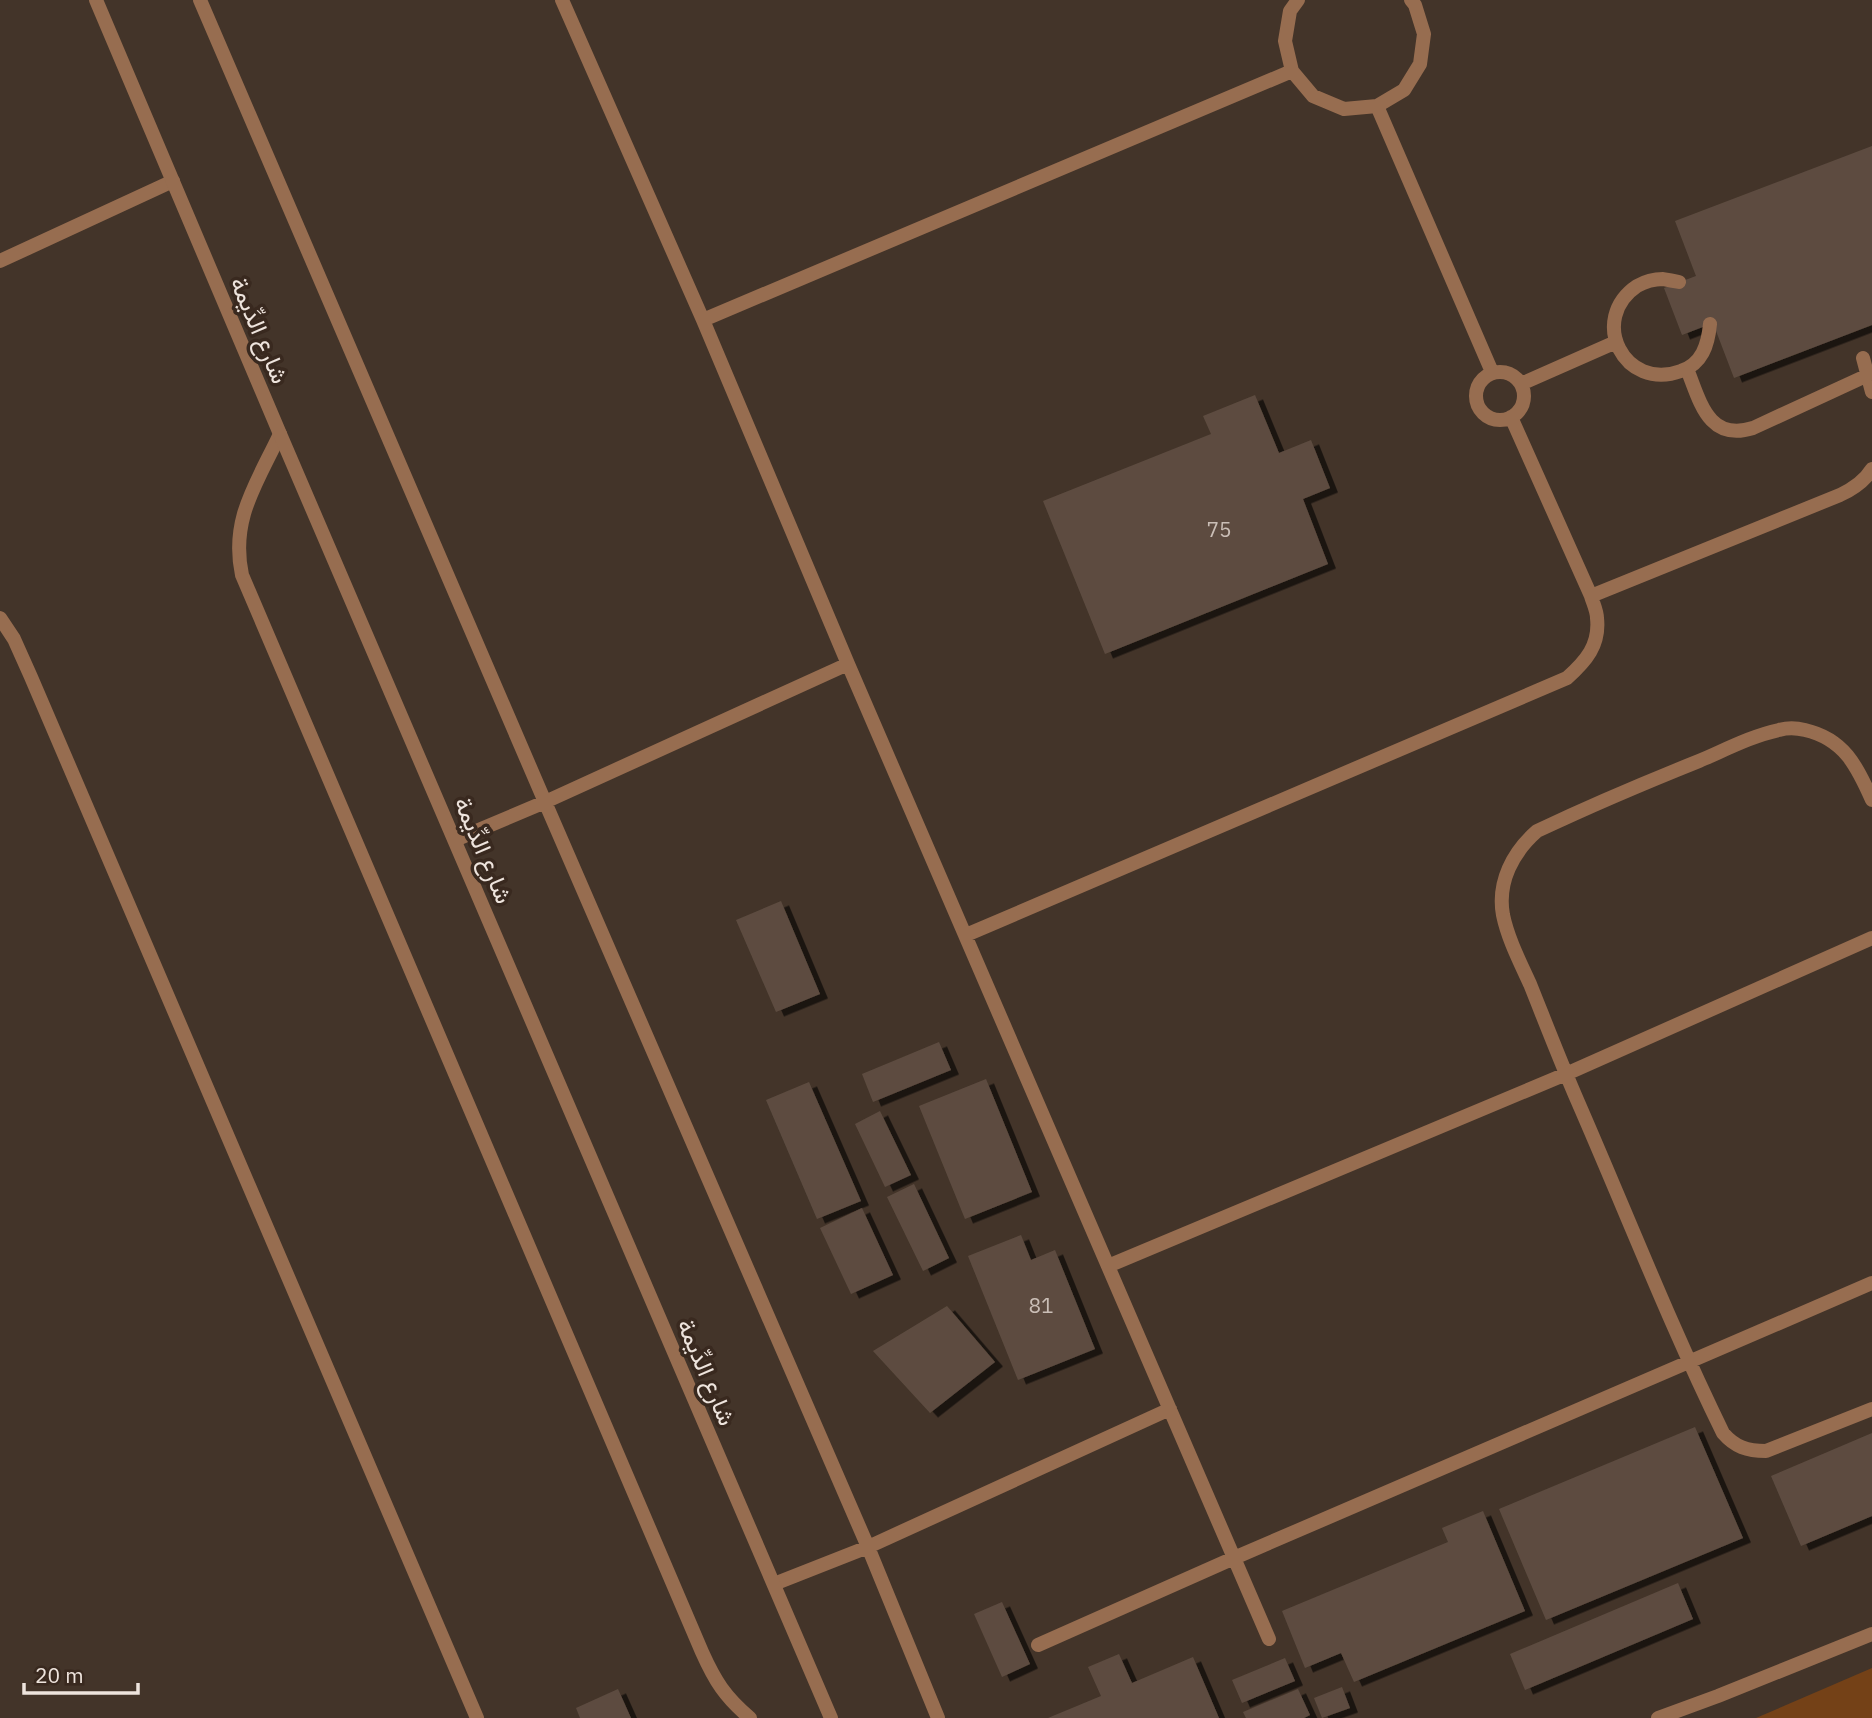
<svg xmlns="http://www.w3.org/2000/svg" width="1872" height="1718" viewBox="0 0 1872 1718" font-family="'IBM Plex Sans',Vazirmatn,sans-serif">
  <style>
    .green { fill: #744117 }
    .building { fill: #5d4c40; filter: url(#shadow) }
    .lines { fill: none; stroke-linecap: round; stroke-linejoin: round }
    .service { stroke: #976d50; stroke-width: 14 }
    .minor { stroke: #976d50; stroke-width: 14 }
    .labels { text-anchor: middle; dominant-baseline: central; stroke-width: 7; stroke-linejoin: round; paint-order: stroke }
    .number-label { font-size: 21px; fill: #cabeb6 }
    .street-label { font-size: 24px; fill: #eee4dd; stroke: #39291f }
  </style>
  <defs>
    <filter id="shadow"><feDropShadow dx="8" dy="4.5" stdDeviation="0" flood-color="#0009"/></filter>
  </defs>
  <rect width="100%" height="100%" fill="#433429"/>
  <!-- green -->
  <path class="green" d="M 1872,1668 L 1872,1718 L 1756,1718 Z"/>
  <!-- building -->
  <path class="building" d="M 1872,146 L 1872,325 L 1734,378 L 1713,323 L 1682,335 L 1664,288 L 1696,276 L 1675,221 Z
    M 1255,395 L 1279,453 L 1311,440 L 1330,488 L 1303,499 L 1328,564 L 1105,654 L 1043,501 L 1211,434 L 1203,416 Z
    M 781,901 L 820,994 L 776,1012 L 736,920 Z
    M 939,1042 L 951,1070 L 873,1102 L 862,1074 Z
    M 986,1079 L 1032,1192 L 965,1219 L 919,1106 Z
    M 809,1082 L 861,1201 L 817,1219 L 766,1100 Z
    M 880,1111 L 911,1175 L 885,1187 L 855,1124 Z
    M 914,1184 L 949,1258 L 923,1271 L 887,1197 Z
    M 862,1208 L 893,1275 L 851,1294 L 820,1228 Z
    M 1021,1235 L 1031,1260 L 1055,1250 L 1095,1349 L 1018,1380 L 968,1256 Z
    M 947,1306 L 995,1362 L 930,1413 L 873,1351 Z
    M 1695,1427 L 1743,1538 L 1546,1620 L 1499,1509 Z
    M 1872,1433 L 1872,1516 L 1801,1546 L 1771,1476 Z
    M 1483,1511 L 1525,1611 L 1354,1682 L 1341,1653 L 1305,1668 L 1282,1611 L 1448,1542 L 1442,1528 Z
    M 1678,1583 L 1693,1619 L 1525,1690 L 1510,1654 Z
    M 1002,1602 L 1030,1664 L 1002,1677 L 974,1614 Z
    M 1119,1654 L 1132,1683 L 1193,1657 L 1219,1718 L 1048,1718 L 1101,1696 L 1088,1667 Z
    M 1285,1658 L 1295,1681 L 1242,1703 L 1232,1680 Z
    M 1342,1687 L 1350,1708 L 1322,1718 L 1314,1698 Z
    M 618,1689 L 631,1718 L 580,1718 L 576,1708 Z
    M 1298,1689 L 1310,1715 L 1304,1718 L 1246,1718 L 1243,1712 Z"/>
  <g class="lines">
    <!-- service -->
    <path class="service" d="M 200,0 L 545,802 L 868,1547 L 938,1718
      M 562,0 L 703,320 L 848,664 L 1269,1639
      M 1298,0 L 1290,11 L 1285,41 L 1292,71 L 1313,96 L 1344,109 L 1377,106 L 1404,90 L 1420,64 L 1424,34 L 1415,5 L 1411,0
      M 1377,106 L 1492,372
      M 0,261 L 173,181
      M 1679,282 C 1674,281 1668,280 1663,279 C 1654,279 1644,282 1637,286 C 1588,319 1624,392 1681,371 C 1702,364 1708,345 1710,324
      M 703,320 L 1292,71
      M 1863,358 L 1872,392
      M 1687,369 C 1700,401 1708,442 1753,428 L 1868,375
      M1476 396a24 24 0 1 1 48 0a24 24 0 1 1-48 0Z
      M 1521,384 L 1616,342
      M 280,434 C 257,483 230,519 242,575 L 702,1652 C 715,1681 725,1697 750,1718
      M 1591,596 L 1840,495 C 1853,489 1864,482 1872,469
      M 0,618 L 14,639 L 31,677 L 477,1718
      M 1872,800 C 1857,766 1844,739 1805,730 C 1797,728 1786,728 1779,730 C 1751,736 1725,750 1699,761 C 1644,783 1590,806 1537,831 C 1513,852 1497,882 1503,915 C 1508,939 1520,962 1530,984 C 1546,1024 1561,1063 1578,1102 C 1626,1212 1670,1325 1723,1433 C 1735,1447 1747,1451 1766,1451 L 1872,1409
      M 455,840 L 545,802 L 848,664
      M 966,935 L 1567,678 C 1586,661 1600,645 1597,618 C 1597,611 1593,603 1591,596 L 1511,417
      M 1108,1266 L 1566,1074 L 1872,938
      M 774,1584 L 868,1547 L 1170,1409
      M 1038,1645 L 1234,1558 L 1872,1283
      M 1658,1718 L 1718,1696 L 1872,1634"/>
    <!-- minor -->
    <path class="minor" d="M 96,0 L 280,434 L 831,1718"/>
  </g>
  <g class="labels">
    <!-- number labels -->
    <g class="number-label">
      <text x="1219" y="529">75</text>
      <text x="1041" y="1305">81</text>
    </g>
    <!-- street labels -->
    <g class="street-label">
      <text transform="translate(260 330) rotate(67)">شارع الدِّيمة</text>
      <text transform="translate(484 850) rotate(67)">شارع الدِّيمة</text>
      <text transform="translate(707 1372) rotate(67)">شارع الدِّيمة</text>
    </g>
  </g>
  <!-- scale -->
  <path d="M24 1683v10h114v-10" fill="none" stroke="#eee4dd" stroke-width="3.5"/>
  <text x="35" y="1683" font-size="21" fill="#eee4dd" stroke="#39291f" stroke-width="5" paint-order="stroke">20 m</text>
</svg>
